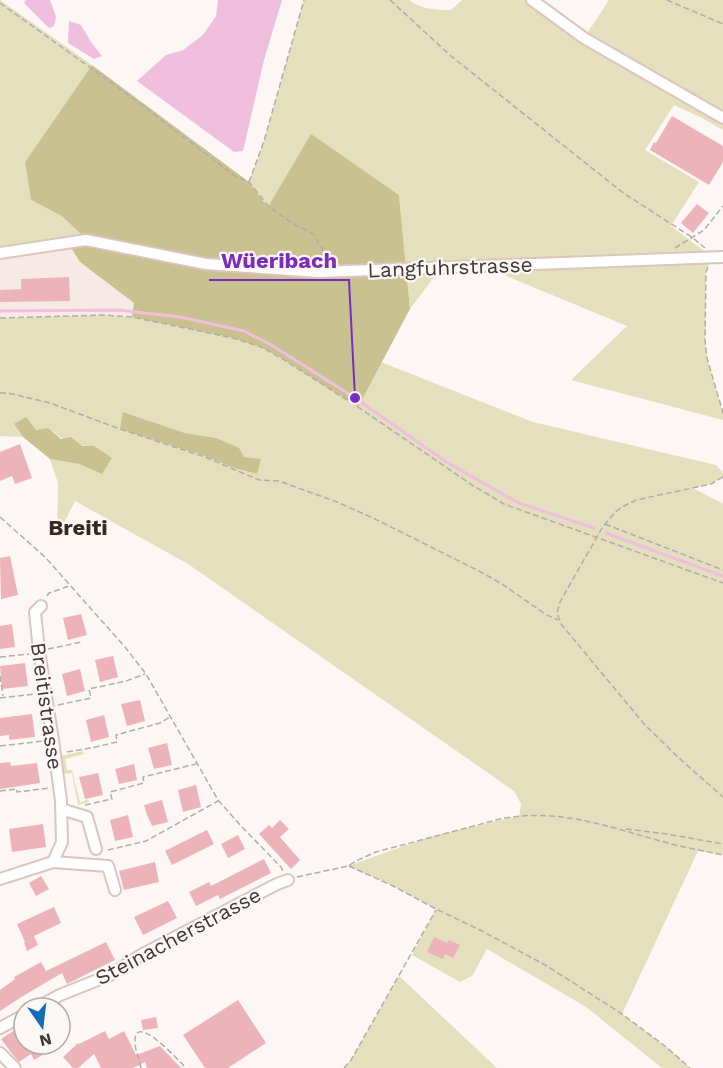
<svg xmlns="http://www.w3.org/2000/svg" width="723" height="1068" viewBox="0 0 723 1068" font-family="'Work Sans',sans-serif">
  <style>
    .built { fill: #f7eae6 }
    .green { fill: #e4dfbd; fill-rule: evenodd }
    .forest { fill: #c9c18f }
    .water { fill: #efbfdd }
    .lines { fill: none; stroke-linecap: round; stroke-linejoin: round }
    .stream { stroke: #efbfdd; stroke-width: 3 }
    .building { fill: #edb3ba }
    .minor-casing { stroke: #dcc5bd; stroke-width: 14 }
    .path { stroke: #b3adaa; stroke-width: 1.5; stroke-dasharray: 6 3; stroke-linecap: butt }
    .minor { stroke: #fff; stroke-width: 10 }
    .labels { text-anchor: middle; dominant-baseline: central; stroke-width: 4.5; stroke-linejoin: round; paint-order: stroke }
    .street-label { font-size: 21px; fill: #423936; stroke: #fcf7f5 }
    .neighbourhood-label { font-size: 22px; font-weight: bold; fill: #392821; stroke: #fcf7f5 }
    .leader { fill: none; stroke: #7b2cbf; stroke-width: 2 }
    .callout-dot { fill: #7b2cbf; stroke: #fcf7f5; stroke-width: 2 }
    .callout-label { font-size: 22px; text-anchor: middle; font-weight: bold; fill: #7b2cbf; stroke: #fcf7f5; stroke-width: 4.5; stroke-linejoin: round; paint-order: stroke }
  </style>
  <rect width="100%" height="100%" fill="#fcf7f5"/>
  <!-- built -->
  <path class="built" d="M 68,243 L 80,262 L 134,303 L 132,317 L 103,315 L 0,318 L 0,253 Z"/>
  <!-- green -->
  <path class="green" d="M 0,0 L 92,65 L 25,162 L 31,200 L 63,216 L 86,240 L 0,253 Z
    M 304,0 L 409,0 C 419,9 437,10 451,10 L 462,0 L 532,0 L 584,38 L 609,0 L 723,0 L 723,130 L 700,117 L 674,105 L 645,150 L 699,182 L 671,226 L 712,257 L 723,257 L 723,264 L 712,257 L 706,272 L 705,340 L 707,358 L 723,413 L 723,420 L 571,380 L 627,326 L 482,266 L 440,269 L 410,309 L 399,195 L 311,135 L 269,207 L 249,182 L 264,141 Z
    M 103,315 L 131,317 L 233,338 L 261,347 L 281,358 L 358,406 L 381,362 L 533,422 L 716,465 L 723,473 L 723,477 L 711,484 L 693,488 L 723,504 L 723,855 L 698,851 L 622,1014 L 665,1046 L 690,1068 L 662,1068 L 586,1007 L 487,949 L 472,976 L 460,982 L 412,955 L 436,909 L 393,886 L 348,866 L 432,836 L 519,816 L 521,804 L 514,791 L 188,564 L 75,501 L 57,537 L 58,483 L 50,459 L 79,464 L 102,474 L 94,446 C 75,447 63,440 48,428 L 36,431 L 14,424 L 23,437 L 0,436 L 0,318 ZM 123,412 L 185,433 L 216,438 L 244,457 L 257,474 L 234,468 L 202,455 L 146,437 Z
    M 83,751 L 84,754 L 65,759 L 67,770 L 72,770 L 80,803 L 88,799 L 89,802 L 78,805 L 72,773 L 64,774 L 61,756 Z
    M 399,976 L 497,1068 L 344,1068 L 351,1060 Z"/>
  <!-- forest -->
  <path class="forest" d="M 92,65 L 249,182 L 268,207 L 311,134 L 399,195 L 410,309 L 358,407 L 281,358 L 261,347 L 233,338 L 132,317 L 134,303 L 80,262 L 68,243 L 86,239 L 62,216 L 31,200 L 25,162 Z
    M 123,412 L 185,433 L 216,438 L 239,448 L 244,457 L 261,459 L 257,474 L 234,468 L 202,455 L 120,429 Z
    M 26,417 L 36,430 L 48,428 L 61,439 L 71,437 L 82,446 L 94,446 L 112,458 L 102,474 L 79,464 L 50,459 L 23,437 L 14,424 Z"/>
  <!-- water -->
  <path class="water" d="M 26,0 L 50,0 L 56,17 L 54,26 L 49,28 L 24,3 Z
    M 218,0 L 282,0 L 264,60 L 243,151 L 234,152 L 137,81 L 166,55 L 183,50 L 203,35 L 216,16 Z
    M 69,21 L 81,25 L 91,42 L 102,56 L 94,59 L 68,43 Z"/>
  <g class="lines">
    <!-- stream -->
    <path class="stream" d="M 0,311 L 118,310 L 180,317 L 244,331 L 273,346 L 355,398 L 448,463 L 519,503 L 594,528
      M 606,533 L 723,576"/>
  </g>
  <!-- building -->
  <path class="building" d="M 672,116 L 723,146 L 723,162 L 709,185 L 650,150 L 654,142 L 656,143 Z
    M 697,204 L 709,213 L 693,233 L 681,223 Z
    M 69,277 L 70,301 L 0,302 L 0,290 L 21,289 L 21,279 Z
    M 20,444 L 32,478 L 15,484 L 12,476 L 0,481 L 0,452 Z
    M 10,556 L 18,595 L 1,599 L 0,558 Z
    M 81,614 L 87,635 L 68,640 L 63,618 Z
    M 12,624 L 15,647 L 0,649 L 0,626 Z
    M 113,656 L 118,677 L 100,682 L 95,660 Z
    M 25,663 L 28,686 L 2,689 L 0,666 Z
    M 80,669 L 85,691 L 67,696 L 62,674 Z
    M 140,700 L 145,721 L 127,726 L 121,704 Z
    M 32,714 L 35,737 L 9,740 L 9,735 L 0,736 L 0,718 Z
    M 104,715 L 109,737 L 91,742 L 86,720 Z
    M 167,743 L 172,765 L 154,769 L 148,748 Z
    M 10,762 L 11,766 L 37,763 L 40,783 L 0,789 L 0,763 Z
    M 134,764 L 137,780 L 119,784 L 115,769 Z
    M 98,773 L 103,795 L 85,799 L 79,777 Z
    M 196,785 L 201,807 L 183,812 L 178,790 Z
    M 162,800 L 168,822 L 152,826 L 147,815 L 144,805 Z
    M 128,815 L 133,837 L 115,841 L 110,820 Z
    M 280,820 L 289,829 L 280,837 L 300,860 L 291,869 L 259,834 L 269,825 L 272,828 Z
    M 43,824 L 46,847 L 12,852 L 9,829 Z
    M 207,830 L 214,844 L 172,865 L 165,851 Z
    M 238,835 L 245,849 L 228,858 L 221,844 Z
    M 264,859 L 271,873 L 220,899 L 218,895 L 196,906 L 189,892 L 209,882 L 211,886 Z
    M 155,862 L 159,882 L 124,890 L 119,871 Z
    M 41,876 L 49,889 L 36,896 L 29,883 Z
    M 168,901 L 177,918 L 143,935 L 134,917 Z
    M 54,907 L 61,923 L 34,936 L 38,945 L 27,951 L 24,943 L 25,942 L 17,924 Z
    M 434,937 L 447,943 L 449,940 L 460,945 L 453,958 L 445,954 L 443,959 L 427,952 Z
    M 106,942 L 115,960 L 67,984 L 62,973 L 23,996 L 0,1011 L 0,990 L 15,979 L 14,977 L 41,962 L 46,971 Z
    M 238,1000 L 266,1043 L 228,1068 L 205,1068 L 183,1035 Z
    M 156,1017 L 158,1028 L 143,1030 L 141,1020 Z
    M 24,1024 L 24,1044 L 47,1044 L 51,1050 L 34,1060 L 31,1054 L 19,1062 L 13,1055 L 1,1039 Z
    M 105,1031 L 109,1039 L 124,1031 L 136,1055 L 160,1046 L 181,1068 L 147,1068 L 145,1062 L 133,1068 L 101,1068 L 94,1054 L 78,1068 L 73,1068 L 63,1057 L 78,1043 L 79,1044 Z"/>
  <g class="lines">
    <defs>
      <path id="minor" d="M 532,0 L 584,38 L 723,118
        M 0,253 L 86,240 L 206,264 L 319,272 L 723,257
        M 61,809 L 87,817 L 96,849
        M 53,862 L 108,866 L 115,890
        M 0,879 L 53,862 L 62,842 L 61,801 L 53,740 L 39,651 L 35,612 L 41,606
        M 36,1008 L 60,995 L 110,975 L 143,954 L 277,884 L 288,880
        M 0,1028 L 24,1015
        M 0,1053 L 15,1068"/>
    </defs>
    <!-- minor casing -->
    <use href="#minor" class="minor-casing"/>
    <!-- path -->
    <path class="path" d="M 390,0 L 451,56 L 622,192 L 693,238 L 705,248
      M 667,0 L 723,24
      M 0,3 L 123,91 L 235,176 L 249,182 L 269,207 L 292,223 L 312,233 L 323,249 L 321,262
      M 249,182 L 264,141 L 304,0
      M 675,248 L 704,230 L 723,206
      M 708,267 L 706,272 L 705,340 L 707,358 L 723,413
      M 0,318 L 103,315 L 132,317 L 233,338 L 261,347 L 281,358 L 358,407 L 472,485 L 504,504 L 723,583
      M 0,393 L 8,393 L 50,403 L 120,429 L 205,457 L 259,480 L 279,481 L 337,502 L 373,518 L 481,572 L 502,584 L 545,614 L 558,620
      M 723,477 L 711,484 L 636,500 L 624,506 L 615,512 L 602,528 L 560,602 L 557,613 L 561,624 L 645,725 L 679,758 L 723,797
      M 0,517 L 45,557 L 125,647 L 146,674 L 218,800 L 241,826 L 281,867 L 283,871
      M 605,524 L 723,570
      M 47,596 L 49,593 L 69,586
      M 48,649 L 82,642
      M 0,657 L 29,654
      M 0,676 L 3,696
      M 0,698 L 36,694
      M 58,705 L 91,698 L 89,689 L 126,681 L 145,674
      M 0,746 L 43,741
      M 67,752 L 91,748 L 117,742 L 116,735 L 160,723 L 170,717
      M 0,791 L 17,789 L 17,792 L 49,788
      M 85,805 L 112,799 L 110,792 L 144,783 L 143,777 L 196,764
      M 626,829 L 667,834 L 723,844
      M 108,850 L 146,841 L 218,801
      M 349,866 L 393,886 L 436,909 L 482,931 L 547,966 L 622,1014 L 665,1046 L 690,1068
      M 297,877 L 348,866 L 356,861 L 376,852 L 500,819 C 560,807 611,828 668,843 C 686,848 705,851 723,855
      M 141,1068 C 139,1060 136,1052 135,1044 C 132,1008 180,1062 186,1068
      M 344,1068 L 351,1060 L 436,910"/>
    <!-- minor -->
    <use href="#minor" class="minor"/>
  </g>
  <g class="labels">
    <!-- street labels -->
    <g class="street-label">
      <text transform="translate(450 267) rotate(-2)">Langfuhrstrasse</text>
      <text transform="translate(47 706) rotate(82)">Breitistrasse</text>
      <text transform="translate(178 936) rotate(-28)">Steinacherstrasse</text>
    </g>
    <!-- neighbourhood labels -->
    <g class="neighbourhood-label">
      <text x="78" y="527">Breiti</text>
    </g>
  </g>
  <!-- callouts -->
  <path class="leader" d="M355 398L349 280H209"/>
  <circle class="callout-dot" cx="355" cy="398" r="6"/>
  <g class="callout-label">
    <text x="279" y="268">Wüeribach</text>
  </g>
  <!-- north arrow -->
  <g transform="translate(42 1026) rotate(166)"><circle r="28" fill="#fcf7f5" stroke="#b2aba9" stroke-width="1.5"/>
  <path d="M0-4.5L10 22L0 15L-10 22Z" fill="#146cb9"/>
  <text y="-9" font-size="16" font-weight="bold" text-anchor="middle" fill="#423936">N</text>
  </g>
</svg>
